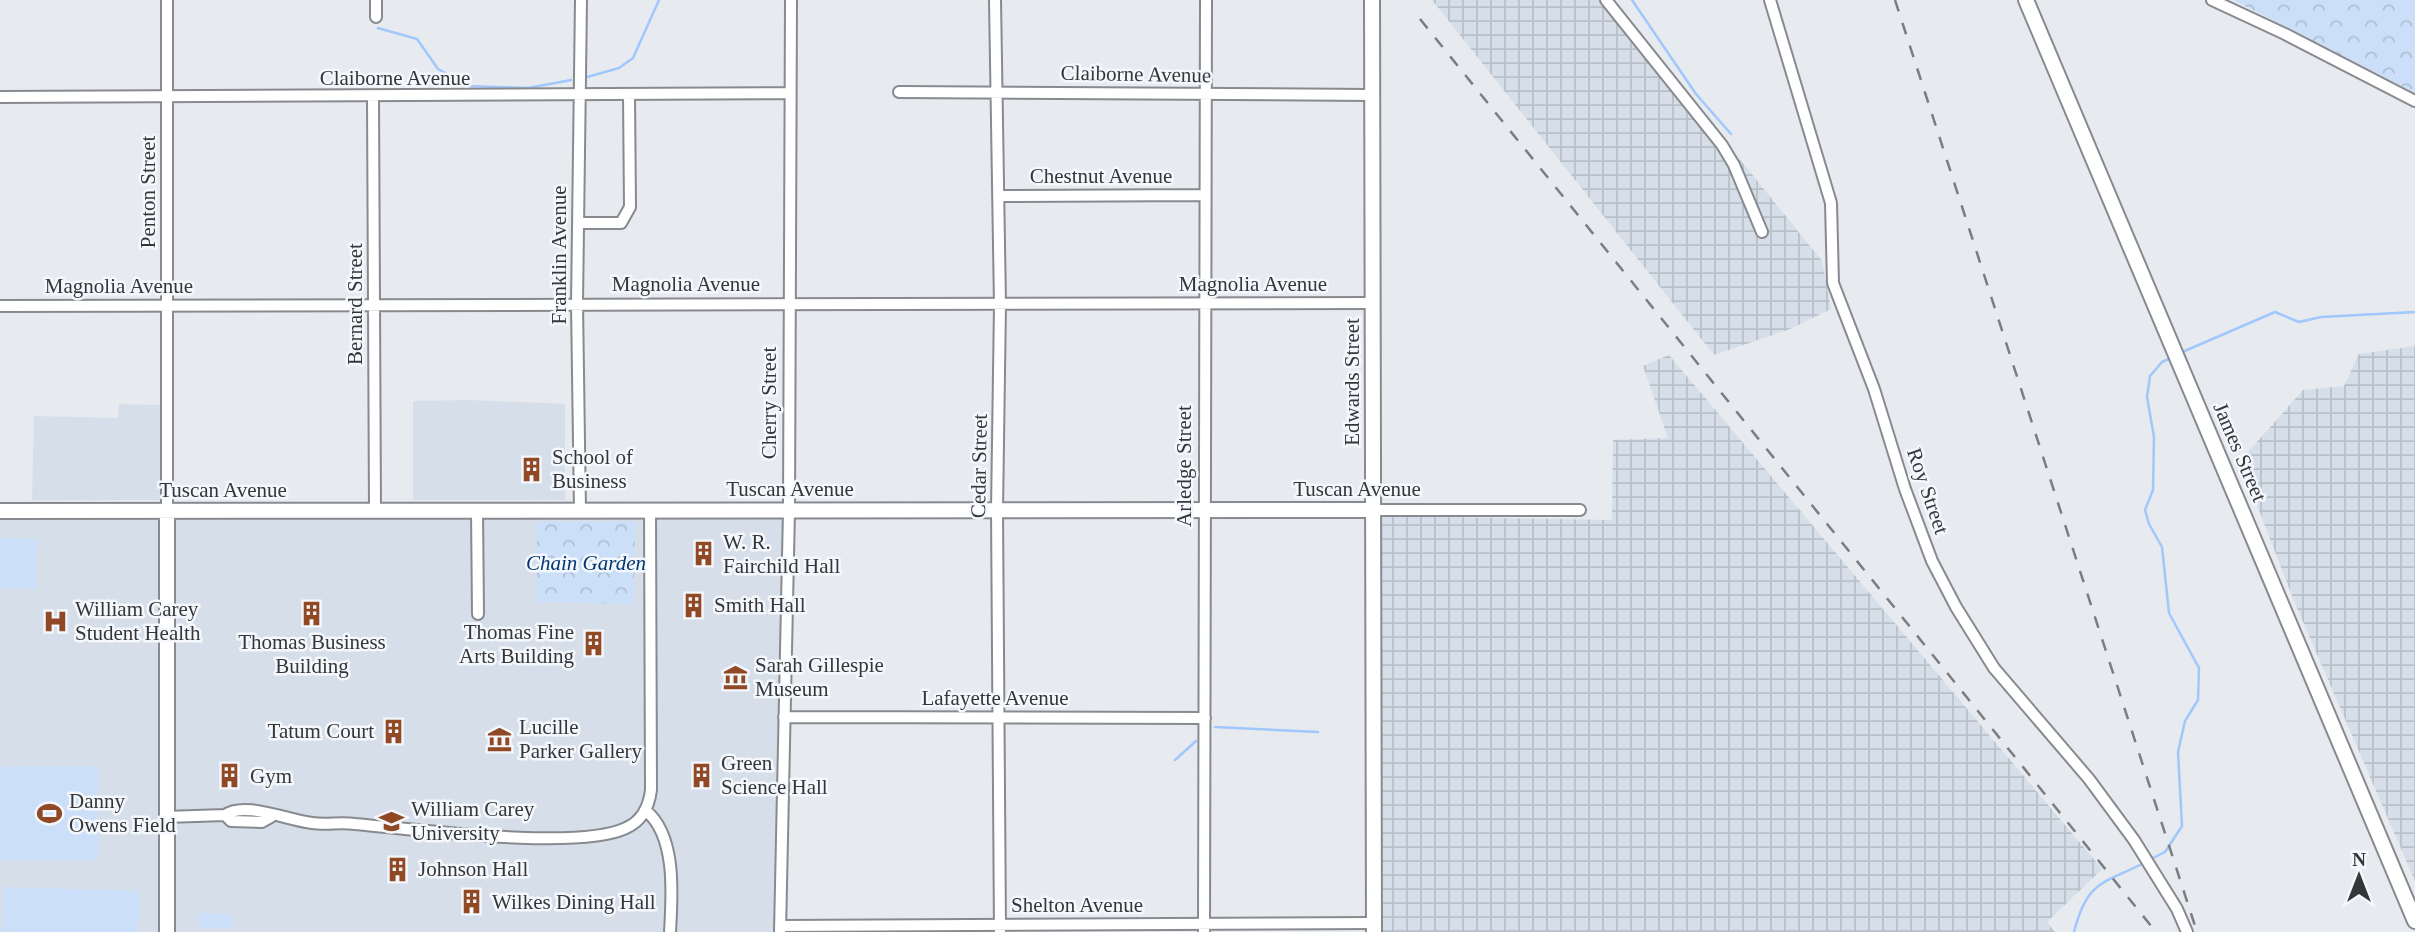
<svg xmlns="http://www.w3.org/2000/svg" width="2415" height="932" viewBox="0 0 2415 932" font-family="'Times New Roman',serif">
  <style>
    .built { fill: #d6dfe9 }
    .industrial { fill: url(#industrial-grid) }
    .park { fill: url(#park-crowns) }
    .pitch { fill: #cbdff9 }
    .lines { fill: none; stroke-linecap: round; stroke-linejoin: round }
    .stream { stroke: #a0c8fc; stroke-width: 2.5 }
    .street-casing { stroke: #878a8e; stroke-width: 14 }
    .secondary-casing { stroke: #878a8e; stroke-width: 18 }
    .street { stroke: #fff; stroke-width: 10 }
    .secondary { stroke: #fff; stroke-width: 14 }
    .rail { stroke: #7b7d80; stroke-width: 2.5; stroke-dasharray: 12 12; stroke-linecap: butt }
    .labels { text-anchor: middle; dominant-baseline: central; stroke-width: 5; stroke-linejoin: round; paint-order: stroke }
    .street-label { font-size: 21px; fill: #353638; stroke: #f4f8fd }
    .poi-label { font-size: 21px; fill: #353638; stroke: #f4f8fd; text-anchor: start }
    .park-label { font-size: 21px; font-style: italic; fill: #04376f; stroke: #f4f8fd }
  </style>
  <defs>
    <pattern id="industrial-grid" width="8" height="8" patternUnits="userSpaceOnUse" patternTransform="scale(1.75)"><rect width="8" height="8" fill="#d6dfe9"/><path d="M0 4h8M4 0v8" fill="none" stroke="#b8c0c9"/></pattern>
    <pattern id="park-crowns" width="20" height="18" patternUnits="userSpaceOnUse" patternTransform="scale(1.75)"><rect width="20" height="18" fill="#cbdff9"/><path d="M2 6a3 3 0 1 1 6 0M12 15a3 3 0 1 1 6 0" fill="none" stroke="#afc0d6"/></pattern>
  </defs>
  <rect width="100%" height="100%" fill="#e7eaef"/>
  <!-- built -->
  <path class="built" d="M 470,400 L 565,404 L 565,500 L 413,500 L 413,401 Z
    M 119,404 L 161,405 L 160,500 L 32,500 L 34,416 L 118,418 Z
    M 789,510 L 780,932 L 0,932 L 0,511 Z"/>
  <!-- industrial -->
  <path class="industrial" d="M 1432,0 L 1611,0 L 1822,261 L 1831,309 L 1790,329 L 1714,355 Z
    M 2415,346 L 2415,881 L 2294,601 L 2240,461 L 2303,390 L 2344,386 L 2359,354 Z
    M 1669,355 L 2102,869 L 2047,922 L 2055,932 L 1382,932 L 1381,516 L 1612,520 L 1613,440 L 1668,438 L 1643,366 Z"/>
  <!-- park -->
  <path class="park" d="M 2233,0 L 2415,0 L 2415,93 Z
    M 537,522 L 635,522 L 634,604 L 537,602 Z"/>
  <!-- pitch -->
  <path class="pitch" d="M 0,538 L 37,539 L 36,589 L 0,588 Z
    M 98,766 L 98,860 L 0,860 L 0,767 Z
    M 3,887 L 140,891 L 138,932 L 2,932 Z
    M 199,913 L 232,914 L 232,928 L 199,928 Z"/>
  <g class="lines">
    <!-- stream -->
    <path class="stream" d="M 1632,0 L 1696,94 L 1731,134
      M 378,28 L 417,39 L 438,69 L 469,86 L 528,88 L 571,80
      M 587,77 L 619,68 L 633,58 L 659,0
      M 2180,353 L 2275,312 L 2299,322 L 2321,317 L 2415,312
      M 1215,727 L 1318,732
      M 1175,760 L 1196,741
      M 2149,860 L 2165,852 L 2182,826 L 2178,752 L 2185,721 L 2198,700 L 2199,668 L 2169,613 L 2162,547 L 2149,524 L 2145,510 L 2153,490 L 2154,437 L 2147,397 L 2150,376 L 2162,362 L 2171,358
      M 2074,932 C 2087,881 2102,884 2144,863"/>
    <defs>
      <path id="street" d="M 167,0 L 167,511
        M 376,0 L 376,17
        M 995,0 L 1000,305 L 997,510 L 1000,932
        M 1606,0 L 1722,145 L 1734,165 L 1762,232
        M 1770,0 L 1831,203 L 1833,283 L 1874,389 L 1905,489 L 1932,561 L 1956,607 L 1994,668 L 2089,779 L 2134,840 L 2177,909 L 2187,932
        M 2212,0 L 2285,34 L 2415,101
        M 899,92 L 1372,95
        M 0,97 L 789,93
        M 373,97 L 375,510
        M 999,196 L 1203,195
        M 579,223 L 621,223 L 630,207 L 629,95
        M 0,306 L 1373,303
        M 477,510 L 478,614
        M 1373,510 L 1580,510
        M 580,511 L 577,304 L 581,0
        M 784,717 L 1205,718
        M 645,810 C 677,835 672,896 670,932
        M 225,815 L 231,821 L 262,822 L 271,817
        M 165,817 L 225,815 C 244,801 287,820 312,823 C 326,825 341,822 355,824 C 413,829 579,851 626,828 C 642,821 649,806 651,790 L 650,510
        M 780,926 L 1374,923
        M 780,932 L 789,510 L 791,0
        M 1204,932 L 1206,0"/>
      <path id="secondary" d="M 1372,0 L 1374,932
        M 2026,0 L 2415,921
        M 0,511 L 1373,510
        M 167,511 L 167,932"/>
    </defs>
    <!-- street casing -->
    <use href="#street" class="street-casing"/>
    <!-- secondary casing -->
    <use href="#secondary" class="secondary-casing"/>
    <!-- street -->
    <use href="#street" class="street"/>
    <!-- secondary -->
    <use href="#secondary" class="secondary"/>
    <!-- rail -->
    <path class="rail" d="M 1895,0 L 2197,932
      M 1420,19 L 2156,932"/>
  </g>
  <!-- icons -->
  <defs>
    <symbol id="building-bare" viewBox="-9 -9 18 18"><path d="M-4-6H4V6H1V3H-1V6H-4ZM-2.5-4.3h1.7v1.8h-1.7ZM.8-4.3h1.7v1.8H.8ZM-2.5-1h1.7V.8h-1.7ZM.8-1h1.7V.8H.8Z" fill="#904825" stroke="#f4f8fd" stroke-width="2.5" paint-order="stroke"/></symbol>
    <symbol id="hospital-bare" viewBox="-9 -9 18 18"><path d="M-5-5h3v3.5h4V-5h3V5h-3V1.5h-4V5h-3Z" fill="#904825" stroke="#f4f8fd" stroke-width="2.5" paint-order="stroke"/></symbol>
    <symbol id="museum-bare" viewBox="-9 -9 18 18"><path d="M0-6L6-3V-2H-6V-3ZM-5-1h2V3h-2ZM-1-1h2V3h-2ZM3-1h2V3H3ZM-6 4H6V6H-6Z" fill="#904825" stroke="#f4f8fd" stroke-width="2.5" paint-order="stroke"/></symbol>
    <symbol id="stadium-bare" viewBox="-9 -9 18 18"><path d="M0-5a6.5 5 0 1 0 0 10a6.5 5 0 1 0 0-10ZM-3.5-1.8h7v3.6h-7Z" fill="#904825" stroke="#f4f8fd" stroke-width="2.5" paint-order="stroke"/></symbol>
    <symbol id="university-bare" viewBox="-9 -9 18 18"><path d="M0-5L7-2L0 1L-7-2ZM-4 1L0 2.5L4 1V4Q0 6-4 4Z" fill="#904825" stroke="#f4f8fd" stroke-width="2.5" paint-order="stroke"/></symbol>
  </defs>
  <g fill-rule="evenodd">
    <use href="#building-bare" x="514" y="452" width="35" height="35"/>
    <use href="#building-bare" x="686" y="536" width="35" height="35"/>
    <use href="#building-bare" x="676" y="588" width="35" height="35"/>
    <use href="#building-bare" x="294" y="596" width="35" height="35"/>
    <use href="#hospital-bare" x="38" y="604" width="35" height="35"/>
    <use href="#building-bare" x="576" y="626" width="35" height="35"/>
    <use href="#museum-bare" x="718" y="660" width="35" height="35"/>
    <use href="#building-bare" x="376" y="714" width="35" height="35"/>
    <use href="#museum-bare" x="482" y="722" width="35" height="35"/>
    <use href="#building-bare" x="684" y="758" width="35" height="35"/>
    <use href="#building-bare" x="212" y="758" width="35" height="35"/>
    <use href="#stadium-bare" x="32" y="796" width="35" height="35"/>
    <use href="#university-bare" x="374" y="804" width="35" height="35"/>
    <use href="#building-bare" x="380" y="852" width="35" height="35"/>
    <use href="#building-bare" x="454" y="884" width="35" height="35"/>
  </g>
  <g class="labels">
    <!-- street labels -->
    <g class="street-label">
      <text transform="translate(1136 74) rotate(1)">Claiborne Avenue</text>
      <text x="395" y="78">Claiborne Avenue</text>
      <text x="1101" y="176">Chestnut Avenue</text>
      <text transform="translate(148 192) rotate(-90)">Penton Street</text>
      <text transform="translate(559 255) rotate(-90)">Franklin Avenue</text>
      <text x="686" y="284">Magnolia Avenue</text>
      <text x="1253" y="284">Magnolia Avenue</text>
      <text x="119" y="286">Magnolia Avenue</text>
      <text transform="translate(355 304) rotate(-90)">Bernard Street</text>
      <text transform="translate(1352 382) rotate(-90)">Edwards Street</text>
      <text transform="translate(769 403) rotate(-90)">Cherry Street</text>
      <text transform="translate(2240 452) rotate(67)">James Street</text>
      <text transform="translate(979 466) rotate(-89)">Cedar Street</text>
      <text transform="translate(1184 466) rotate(-90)">Arledge Street</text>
      <text x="790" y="489">Tuscan Avenue</text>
      <text x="1357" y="489">Tuscan Avenue</text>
      <text x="223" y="490">Tuscan Avenue</text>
      <text transform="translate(1928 491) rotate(71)">Roy Street</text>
      <text x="995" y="698">Lafayette Avenue</text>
      <text x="1077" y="905">Shelton Avenue</text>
    </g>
    <!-- poi labels -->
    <g class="poi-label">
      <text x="552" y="457">School of<tspan x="552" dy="24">Business</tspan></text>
      <text x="723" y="542">W. R.<tspan x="723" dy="24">Fairchild Hall</tspan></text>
      <text x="714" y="605">Smith Hall</text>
      <text x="75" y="609">William Carey<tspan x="75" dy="24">Student Health</tspan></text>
      <text x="574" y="632" text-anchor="end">Thomas Fine<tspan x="574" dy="24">Arts Building</tspan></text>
      <text x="312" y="642" text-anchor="middle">Thomas Business<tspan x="312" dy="24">Building</tspan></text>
      <text x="755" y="665">Sarah Gillespie<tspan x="755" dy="24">Museum</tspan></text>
      <text x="519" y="727">Lucille<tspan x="519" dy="24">Parker Gallery</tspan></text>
      <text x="374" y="731" text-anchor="end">Tatum Court</text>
      <text x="721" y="763">Green<tspan x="721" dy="24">Science Hall</tspan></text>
      <text x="250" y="776">Gym</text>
      <text x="69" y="801">Danny<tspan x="69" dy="24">Owens Field</tspan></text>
      <text x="411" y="809">William Carey<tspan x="411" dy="24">University</tspan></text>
      <text x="418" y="869">Johnson Hall</text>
      <text x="492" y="902">Wilkes Dining Hall</text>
    </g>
    <!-- park labels -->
    <g class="park-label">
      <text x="586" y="563">Chain Garden</text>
    </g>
  </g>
  <!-- north arrow -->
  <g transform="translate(2359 876)" stroke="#f4f8fd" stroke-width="5" paint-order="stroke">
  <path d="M0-5L12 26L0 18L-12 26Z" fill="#353638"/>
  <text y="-10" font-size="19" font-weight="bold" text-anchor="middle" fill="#353638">N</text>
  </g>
</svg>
